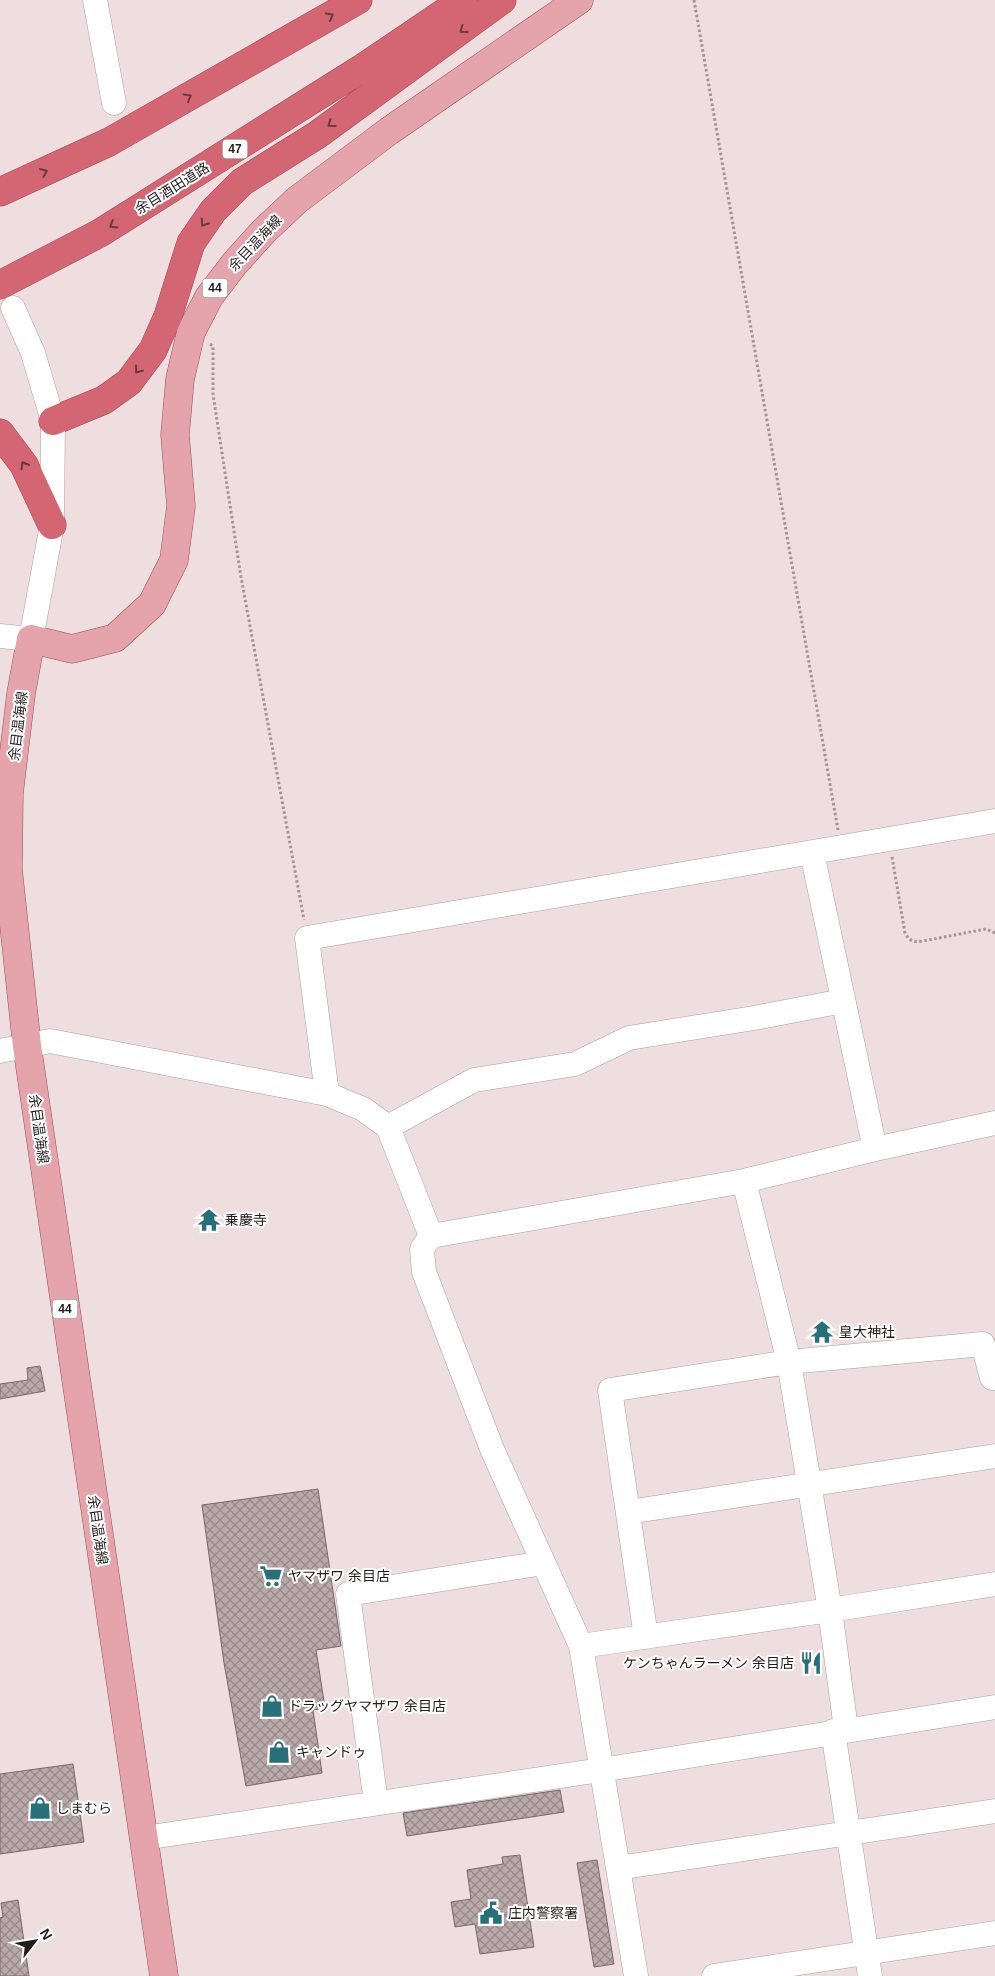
<svg xmlns="http://www.w3.org/2000/svg" width="995" height="1976" viewBox="0 0 995 1976" font-family="Arial,'Noto Sans JP',sans-serif">
  <style>
    .building { fill: url(#building-cross-hatch); stroke: #776869 }
    .lines { fill: none; stroke-linecap: round; stroke-linejoin: round }
    .minor-casing { stroke: #ad9d9e; stroke-width: 25 }
    .major-casing { stroke: #964c55; stroke-width: 29 }
    .highway-casing { stroke: #964c55; stroke-width: 29 }
    .path { stroke: #a19495; stroke-width: 3; stroke-dasharray: 2.5 2.5; stroke-linecap: butt }
    .minor { stroke: #fff; stroke-width: 24 }
    .major { stroke: #e5a3ac; stroke-width: 28 }
    .highway { stroke: #d46674; stroke-width: 28 }
    .oneway { stroke: #693a3f }
    .labels { text-anchor: middle; dominant-baseline: central; stroke-width: 4; stroke-linejoin: round; paint-order: stroke }
    .shield { fill: #fff; stroke: #646060; stroke-width: 1 }
    .shield-label { font-size: 12px; font-weight: bold; fill: #221c1c }
    .street-label { font-size: 14px; fill: #221c1c; stroke: #fff }
    .poi-label { font-size: 14px; fill: #221c1c; stroke: #fff; text-anchor: start }
  </style>
  <defs>
    <pattern id="building-cross-hatch" width="8" height="8" patternUnits="userSpaceOnUse" patternTransform="scale(1.25)"><rect width="8" height="8" fill="#b9a9aa"/><path d="M0 0l8 8M0 8l8-8" fill="none" stroke="#96898a"/></pattern>
  </defs>
  <rect width="100%" height="100%" fill="#efdedf"/>
  <!-- building -->
  <path class="building" d="M 40,1366 L 45,1391 L 0,1399 L 0,1384 L 28,1380 L 27,1368 Z
    M 318,1489 L 341,1646 L 316,1650 L 325,1708 L 313,1710 L 322,1773 L 246,1786 L 224,1663 L 202,1505 Z
    M 73,1764 L 84,1842 L 0,1854 L 0,1774 Z
    M 560,1790 L 564,1812 L 407,1836 L 403,1813 Z
    M 520,1855 L 534,1947 L 480,1954 L 475,1924 L 455,1927 L 451,1902 L 471,1899 L 467,1870 L 503,1864 L 502,1857 Z
    M 597,1860 L 614,1964 L 594,1967 L 577,1863 Z
    M 18,1900 L 29,1976 L 0,1976 L 0,1918 L 3,1917 L 1,1903 Z"/>
  <g class="lines">
    <defs>
      <path id="minor" d="M 95,0 L 114,103
        M 0,636 L 31,639 L 52,525 L 53,421 L 33,353 L 13,308
        M 812,853 L 875,1149
        M 0,1051 L 50,1041 L 327,1094 L 363,1109 L 388,1127 L 431,1236
        M 327,1094 L 307,938 L 995,821
        M 388,1127 L 474,1080 L 575,1064 L 629,1038 L 754,1018 L 843,1001
        M 744,1181 L 789,1362 L 830,1610 L 846,1729
        M 628,1512 L 995,1456
        M 646,1637 L 610,1390 L 789,1362 L 983,1344 L 992,1378 L 995,1378
        M 581,1646 L 830,1610 L 995,1584
        M 833,1731 L 870,1976
        M 376,1803 L 348,1594 L 543,1563
        M 144,1838 L 601,1770 L 995,1707
        M 618,1868 L 995,1811
        M 636,1976 L 581,1646 L 492,1449 L 424,1272 L 422,1249 L 431,1236 L 744,1181 L 875,1149 L 995,1123
        M 714,1976 L 995,1933"/>
      <path id="major" d="M 164,1976 L 27,1046 L 8,869 L 9,793 L 21,694 L 31,639 L 72,649 L 115,638 L 152,604 L 174,560 L 181,506 L 175,435 L 180,379 L 191,332 L 209,297 L 235,263 L 264,231 L 297,200 L 389,131 L 579,0"/>
      <path id="highway" d="M 0,192 L 109,142 L 358,0
        M 0,285 L 100,233 L 364,67 L 463,0
        M 53,421 L 104,400 L 129,382 L 153,350 L 168,316 L 191,243 L 213,211 L 242,182 L 317,135 L 502,0
        M 0,433 L 24,465 L 52,525"/>
    </defs>
    <!-- minor casing -->
    <use href="#minor" class="minor-casing"/>
    <!-- major casing -->
    <use href="#major" class="major-casing"/>
    <!-- highway casing -->
    <use href="#highway" class="highway-casing"/>
    <!-- path -->
    <path class="path" d="M 694,0 L 838,830
      M 210,344 L 213,346 L 213,394 L 241,577 L 304,920
      M 892,857 L 905,933 C 910,942 914,942 923,941 L 986,929 L 995,933"/>
    <!-- minor -->
    <use href="#minor" class="minor"/>
    <!-- major -->
    <use href="#major" class="major"/>
    <!-- highway -->
    <use href="#highway" class="highway"/>
  </g>
  <!-- one-way arrows -->
  <defs><path id="oneway-chevron" d="M-2-3.5L2.5 0L-2 3.5" fill="none" stroke-width="1.6" stroke-linecap="round" stroke-linejoin="round" transform="scale(1.25)"/></defs>
  <g class="oneway">
    <use href="#oneway-chevron" transform="translate(330 16) rotate(-30)"/>
    <use href="#oneway-chevron" transform="translate(463 30) rotate(144)"/>
    <use href="#oneway-chevron" transform="translate(188 97) rotate(-30)"/>
    <use href="#oneway-chevron" transform="translate(331 124) rotate(144)"/>
    <use href="#oneway-chevron" transform="translate(44 172) rotate(-24)"/>
    <use href="#oneway-chevron" transform="translate(204 223) rotate(123)"/>
    <use href="#oneway-chevron" transform="translate(113 225) rotate(148)"/>
    <use href="#oneway-chevron" transform="translate(138 370) rotate(127)"/>
    <use href="#oneway-chevron" transform="translate(24 465) rotate(-120)"/>
  </g>
  <!-- icons -->
  <defs>
    <symbol id="temple-bare" viewBox="-9 -9 18 18"><path d="M0-6L5-2H3V0L6.5 2.5H4V6H1.5V3h-3V6H-4V2.5H-6.5L-3 0V-2H-5Z" fill="#277079" stroke="#fff" stroke-width="2.5" paint-order="stroke"/></symbol>
    <symbol id="supermarket-bare" viewBox="-9 -9 18 18"><path d="M-6-5.5h2.5l.6 2H6L4.5 2H-2.5L-4.4-4H-6ZM-1.5 3.2a1.3 1.3 0 1 0 .1 0ZM3 3.2a1.3 1.3 0 1 0 .1 0Z" fill="#277079" stroke="#fff" stroke-width="2.5" paint-order="stroke"/></symbol>
    <symbol id="restaurant-bare" viewBox="-9 -9 18 18"><path d="M-5-6h1v4h1v-4h1v4h1v-4h1v5L-1.5 .5V6h-2V.5L-5-1ZM5-6V6H3V1.5H1.5Q1.5-4 5-6Z" fill="#277079" stroke="#fff" stroke-width="2.5" paint-order="stroke"/></symbol>
    <symbol id="shop-bare" viewBox="-9 -9 18 18"><path d="M-5-2.5h2.3a2.7 3.5 0 0 1 5.4 0H5L5.5 6h-11ZM-1.5-2.5h3a1.5 2.3 0 0 0-3 0Z" fill="#277079" stroke="#fff" stroke-width="2.5" paint-order="stroke"/></symbol>
    <symbol id="civic-bare" viewBox="-9 -9 18 18"><path d="M-.6-6.5H3V-4.5H.6V-3L4-1V1h2V6H-6V1h2V-1L-.6-3ZM-1.2 2.5V6h2.4V2.5Z" fill="#277079" stroke="#fff" stroke-width="2.5" paint-order="stroke"/></symbol>
  </defs>
  <g fill-rule="evenodd">
    <use href="#temple-bare" x="193" y="1204" width="32" height="32"/>
    <use href="#temple-bare" x="806" y="1316" width="32" height="32"/>
    <use href="#supermarket-bare" x="255" y="1560" width="32" height="32"/>
    <use href="#restaurant-bare" x="795" y="1647" width="32" height="32"/>
    <use href="#shop-bare" x="256" y="1690" width="32" height="32"/>
    <use href="#shop-bare" x="263" y="1736" width="32" height="32"/>
    <use href="#shop-bare" x="24" y="1792" width="32" height="32"/>
    <use href="#civic-bare" x="475" y="1897" width="32" height="32"/>
  </g>
  <g class="labels">
    <!-- shield labels -->
    <g class="shield">
      <rect x="222.5" y="139.5" width="25" height="19" rx="4"/>
      <rect x="202.5" y="278.5" width="25" height="19" rx="4"/>
      <rect x="52.5" y="1299.5" width="25" height="19" rx="4"/>
    </g>
    <g class="shield-label">
      <text x="235" y="149">47</text>
      <text x="215" y="288">44</text>
      <text x="65" y="1309">44</text>
    </g>
    <!-- street labels -->
    <g class="street-label">
      <text transform="translate(172 188) rotate(-32)">余目酒田道路</text>
      <text transform="translate(255 243) rotate(-47)">余目温海線</text>
      <text transform="translate(18 726) rotate(-83)">余目温海線</text>
      <text transform="translate(39 1129) rotate(82)">余目温海線</text>
      <text transform="translate(98 1530) rotate(82)">余目温海線</text>
    </g>
    <!-- poi labels -->
    <g class="poi-label">
      <text x="225" y="1220">乗慶寺</text>
      <text x="839" y="1332">皇大神社</text>
      <text x="288" y="1576">ヤマザワ 余目店</text>
      <text x="794" y="1663" text-anchor="end">ケンちゃんラーメン 余目店</text>
      <text x="288" y="1706">ドラッグヤマザワ 余目店</text>
      <text x="296" y="1752">キャンドゥ</text>
      <text x="56" y="1808">しまむら</text>
      <text x="508" y="1913">庄内警察署</text>
    </g>
  </g>
  <!-- north arrow -->
  <g transform="translate(35 1941) rotate(59)" stroke="#ffffff" stroke-width="4" paint-order="stroke">
  <path d="M0-4L9 19L0 12L-9 19Z" fill="#221c1c"/>
  <text y="-8" font-size="14" font-weight="bold" text-anchor="middle" fill="#221c1c">N</text>
  </g>
</svg>
